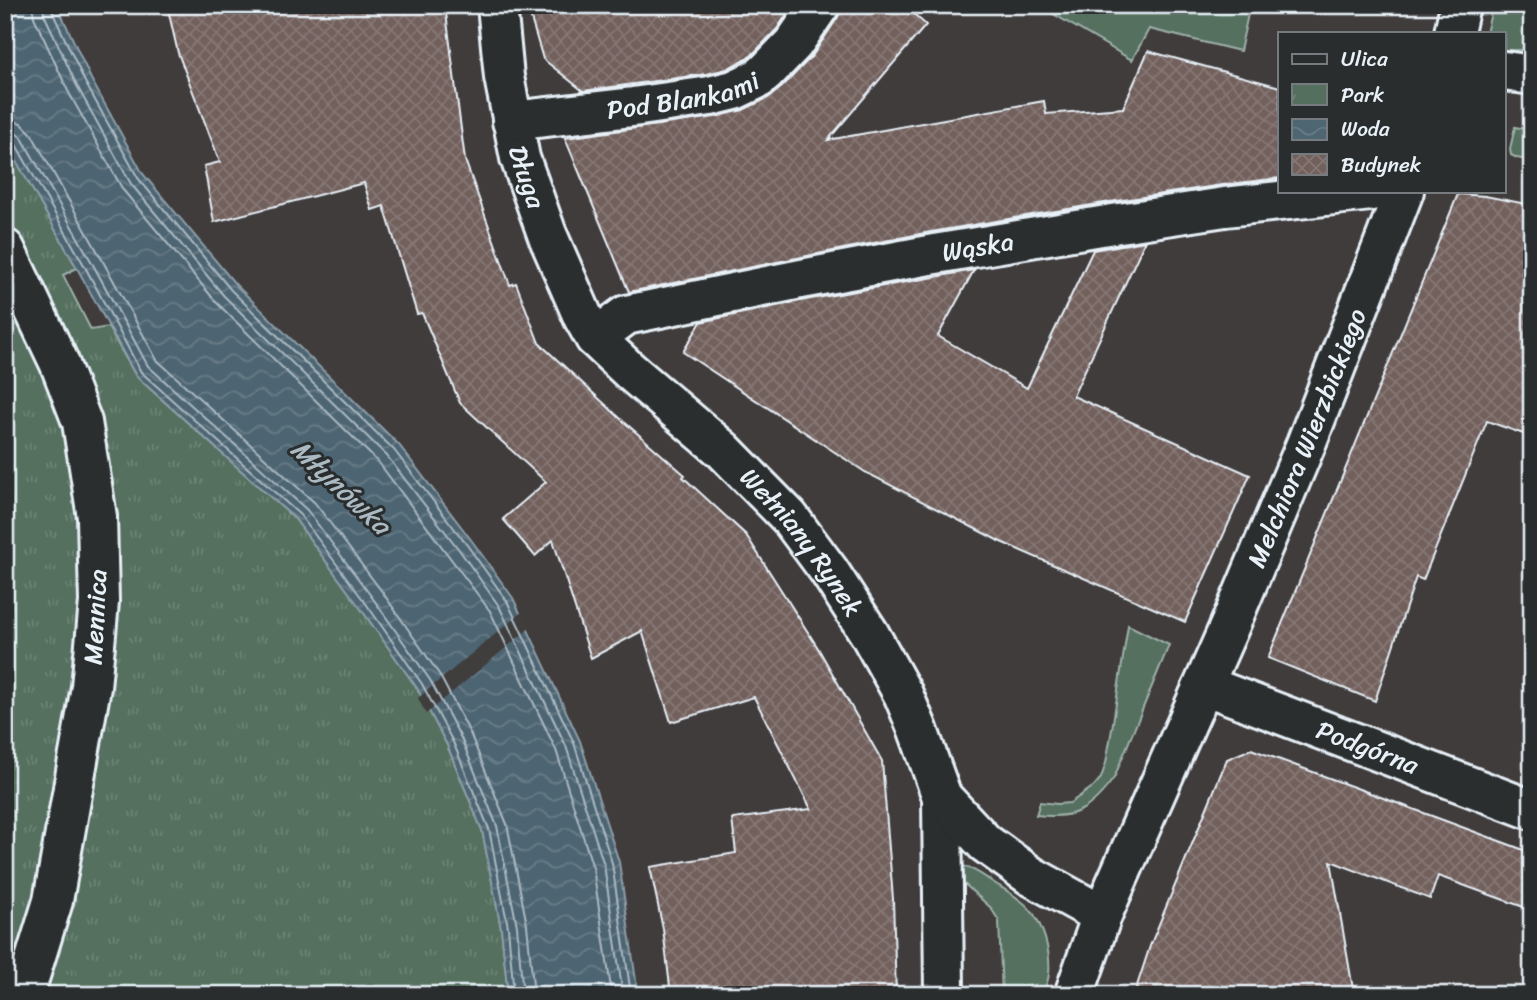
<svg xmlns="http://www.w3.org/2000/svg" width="1537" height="1000" viewBox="0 0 1537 1000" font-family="Sriracha,sans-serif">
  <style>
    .green { fill: #556f5e; stroke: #9eb0ab; stroke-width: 2 }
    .park { fill: url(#park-tufts); stroke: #9eb0ab; stroke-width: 2 }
    .water { fill: url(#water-waves); stroke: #8c9da8; stroke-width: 2 }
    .pier { fill: #403c3c }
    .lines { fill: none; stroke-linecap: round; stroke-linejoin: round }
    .shore { stroke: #aab9c2; stroke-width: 2 }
    .building { fill: url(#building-cross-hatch); stroke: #e8f1f8; stroke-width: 2 }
    .minor-casing { stroke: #e8f1f8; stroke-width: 44 }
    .secondary-casing { stroke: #e8f1f8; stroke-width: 44 }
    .minor { stroke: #2a2d2e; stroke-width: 38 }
    .secondary { stroke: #2a2d2e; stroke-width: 38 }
    .labels { text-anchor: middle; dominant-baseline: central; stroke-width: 6; stroke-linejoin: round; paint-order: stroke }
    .street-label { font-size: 26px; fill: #e8f1f8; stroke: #2a2d2e }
    .water-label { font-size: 28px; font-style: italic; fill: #aab9c2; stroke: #2a2d2e }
  </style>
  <defs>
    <pattern id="park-tufts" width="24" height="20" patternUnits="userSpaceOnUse" patternTransform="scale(1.75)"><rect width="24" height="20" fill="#556f5e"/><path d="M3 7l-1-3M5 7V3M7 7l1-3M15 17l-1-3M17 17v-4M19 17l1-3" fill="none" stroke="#6d8476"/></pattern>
    <pattern id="water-waves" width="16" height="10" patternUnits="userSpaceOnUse" patternTransform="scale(1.75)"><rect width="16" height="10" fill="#4e6572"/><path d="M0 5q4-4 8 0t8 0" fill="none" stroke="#687c87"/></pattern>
    <pattern id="building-cross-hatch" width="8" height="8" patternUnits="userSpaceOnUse" patternTransform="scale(1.75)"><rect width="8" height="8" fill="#72605c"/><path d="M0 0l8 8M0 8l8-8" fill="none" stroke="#867774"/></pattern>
  </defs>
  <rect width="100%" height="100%" fill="#403c3c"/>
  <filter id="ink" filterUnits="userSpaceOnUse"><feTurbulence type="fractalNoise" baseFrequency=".0143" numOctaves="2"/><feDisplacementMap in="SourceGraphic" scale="14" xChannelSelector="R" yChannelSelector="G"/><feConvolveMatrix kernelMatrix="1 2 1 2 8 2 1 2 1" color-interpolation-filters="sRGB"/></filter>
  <g filter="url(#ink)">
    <!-- green -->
    <path class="green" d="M 1038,5 L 1250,5 L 1240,51 L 1149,29 L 1132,60 Z
      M 1493,5 L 1532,5 L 1532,50 L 1504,50 L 1504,33 L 1486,33 Z
      M 1515,127 L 1532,130 L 1532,161 L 1517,158 L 1511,155 L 1510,149 Z
      M 1128,625 L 1169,645 L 1114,778 C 1091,809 1076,820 1036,815 L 1040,802 L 1057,804 L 1070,803 L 1094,786 L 1101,778 L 1106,763 L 1112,729 Z
      M 963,866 C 974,868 986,878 996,884 C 1007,891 1019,898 1028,907 C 1043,923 1051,951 1049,974 C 1048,981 1045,988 1043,995 L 1002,995 L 999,921 L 991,908 L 960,880 L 959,870 Z"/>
    <!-- park -->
    <path class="park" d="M 5,141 L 77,268 L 63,275 L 91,330 L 108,327 L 136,376 L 295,519 L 361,609 L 417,688 L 447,745 L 482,830 L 501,928 L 508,995 L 5,995 Z"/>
    <!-- water -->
    <path class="water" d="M 5,5 L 57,5 L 91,79 L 143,174 L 236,285 L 399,445 L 472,541 L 513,598 L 580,741 L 619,862 L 638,995 L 508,995 L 501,928 L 482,830 L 447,745 L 417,688 L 361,609 L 295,519 L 136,376 L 77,268 L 5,141 Z"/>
    <!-- pier -->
    <path class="pier" d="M 523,611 L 531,627 L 426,714 L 418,698 Z"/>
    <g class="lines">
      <!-- shore -->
      <path class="shore" d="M 32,5 L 34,17 L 68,91 L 123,190 L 217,303 L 379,463 L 490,611 L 556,750 L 593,868 L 612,995
        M 43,5 L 44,14 L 77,86 L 131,184 L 224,296 L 387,456 L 460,551 L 499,606 L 566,746 L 604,865 L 623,995
        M 51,5 L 52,11 L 85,82 L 138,178 L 231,290 L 394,450 L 467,545 L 507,601 L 574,743 L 612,863 L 631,995
        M 5,120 L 21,123 L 31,133 L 100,256 L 157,360 L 315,503 L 383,593 L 439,674 L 470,733 L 507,824 L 527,925 L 534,995
        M 5,130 L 14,132 L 22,138 L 91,261 L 148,366 L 307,510 L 374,600 L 430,680 L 461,738 L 497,826 L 517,926 L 523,995
        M 5,139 L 11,140 L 15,143 L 84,265 L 141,372 L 300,515 L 367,605 L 422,684 L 453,742 L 489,829 L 508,927 L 514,995"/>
    </g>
    <!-- building -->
    <path class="building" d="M 167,5 L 445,5 L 465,160 L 510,285 L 516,283 L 539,343 L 622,420 L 685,475 L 683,477 L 746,535 L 818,648 L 882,761 L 893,899 L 896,995 L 671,995 L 663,929 L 650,867 L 736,853 L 732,819 L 811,809 L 754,697 L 671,722 L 642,631 L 591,658 L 553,540 L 535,556 L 503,519 L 546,482 L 460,403 L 422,313 L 417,314 L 384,206 L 372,210 L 364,183 L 214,222 L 204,166 L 220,162 L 178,53 Z
      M 527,5 L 793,5 L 777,29 L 751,56 L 727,69 L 706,74 L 583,91 L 543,59 Z
      M 842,5 L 904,5 L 926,25 L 828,140 L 1044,101 L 1046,114 L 1123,108 L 1148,51 L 1280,87 L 1280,178 L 1222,185 L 1110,202 L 925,233 L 797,258 L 629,292 L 565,138 L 715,117 L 743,110 L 768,98 L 782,87 L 812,56 L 838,17 Z
      M 1458,194 L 1485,196 L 1532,205 L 1532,437 L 1487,421 L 1423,580 L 1416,577 L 1375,701 L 1268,658 Z
      M 1145,241 L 1073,396 L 1250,475 L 1185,622 L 1001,542 L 865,472 L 683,352 L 701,322 L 805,300 L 974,270 L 938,336 L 1027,388 L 1093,250 Z
      M 1251,749 L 1532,853 L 1532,910 L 1438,876 L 1430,899 L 1331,861 L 1354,995 L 1134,995 L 1150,946 L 1227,759 Z"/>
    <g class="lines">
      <defs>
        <g id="minor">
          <path id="s1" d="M 497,5 L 504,77 L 520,158 L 547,234 L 583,317 L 595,338 L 630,371 L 723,450 L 789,517 L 829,571 L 869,633 L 903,694 L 918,730 L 942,797 L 944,995"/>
          <path d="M 1504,71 L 1532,75"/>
          <path id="s2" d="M 512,121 L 633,107 L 710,96 L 734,90 L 759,78 L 766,72 L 794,43 L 820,5"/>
          <path d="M 5,249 L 59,362 L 82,422 L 97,517 L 99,602 L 91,687 L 53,901 L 24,995"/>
          <path id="s3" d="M 595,338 L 626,315 L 801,279 L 929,255 L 1113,224 L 1225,207 L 1371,191"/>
          <path id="s4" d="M 1204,685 L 1532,810"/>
          <path d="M 942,797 L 985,843 L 1031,876 L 1102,915"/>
        </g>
        <g id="secondary">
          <path d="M 1454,33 L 1460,5"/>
          <path id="s5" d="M 1074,995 L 1102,915 L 1230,625 L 1306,444 L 1404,191"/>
        </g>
      </defs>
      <!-- minor casing -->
      <use href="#minor" class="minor-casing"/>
      <!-- secondary casing -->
      <use href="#secondary" class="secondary-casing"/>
      <!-- minor -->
      <use href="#minor" class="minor"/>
      <!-- secondary -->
      <use href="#secondary" class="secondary"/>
    </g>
  </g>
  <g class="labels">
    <!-- street labels -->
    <g class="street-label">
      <text stroke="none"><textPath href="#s2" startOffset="173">Pod Blankami</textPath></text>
      <text stroke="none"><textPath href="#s1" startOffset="175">Długa</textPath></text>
      <text stroke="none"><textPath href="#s3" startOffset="397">Wąska</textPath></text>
      <text stroke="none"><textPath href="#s5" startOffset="604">Melchiora Wierzbickiego</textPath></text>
      <text stroke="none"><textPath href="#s1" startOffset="642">Wełniany Rynek</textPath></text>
      <text transform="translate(95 617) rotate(-87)">Mennica</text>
      <text stroke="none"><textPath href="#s4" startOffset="175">Podgórna</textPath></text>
    </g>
    <!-- water labels -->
    <g class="water-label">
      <text transform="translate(341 487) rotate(43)">Młynówka</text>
    </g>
  </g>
  <!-- margin -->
  <rect width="1537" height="1000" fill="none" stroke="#2a2d2e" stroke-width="28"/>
  <rect x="14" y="14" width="1509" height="972" fill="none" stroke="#e8f1f8" stroke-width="2.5" filter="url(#ink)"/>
  <!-- legend -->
  <rect x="1278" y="32" width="228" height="161" fill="#2a2d2e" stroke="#767b7f" stroke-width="2"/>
  <rect x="1292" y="54" width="35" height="10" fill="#2a2d2e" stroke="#767b7f" stroke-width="2"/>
  <text x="1341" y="66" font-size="21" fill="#e8f1f8">Ulica</text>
  <rect x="1292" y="84" width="35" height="21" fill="url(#park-tufts)" stroke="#767b7f" stroke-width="2"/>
  <text x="1341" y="102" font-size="21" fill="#e8f1f8">Park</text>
  <rect x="1292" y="119" width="35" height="21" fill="url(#water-waves)" stroke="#767b7f" stroke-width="2"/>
  <text x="1341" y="136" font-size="21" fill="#e8f1f8">Woda</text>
  <rect x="1292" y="154" width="35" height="21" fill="url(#building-cross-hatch)" stroke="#767b7f" stroke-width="2"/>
  <text x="1341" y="172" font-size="21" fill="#e8f1f8">Budynek</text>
</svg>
